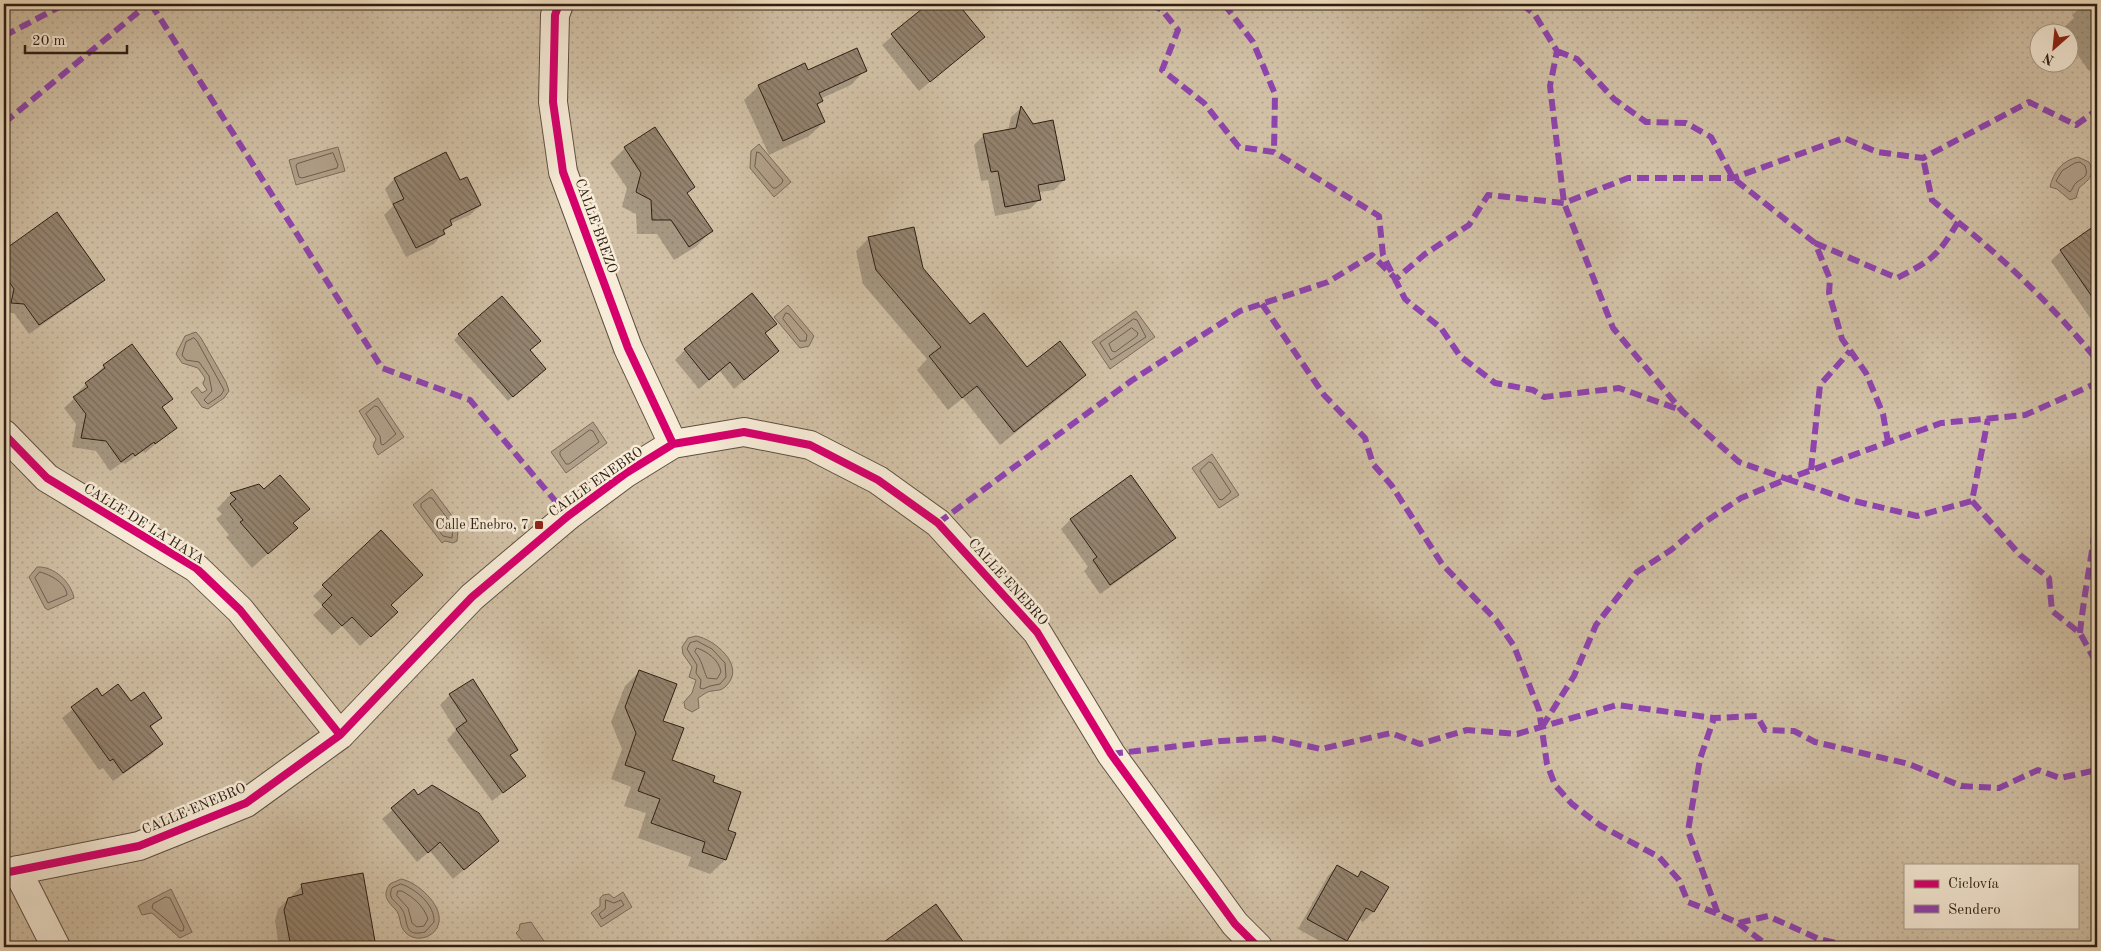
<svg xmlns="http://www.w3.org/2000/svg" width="2101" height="951" viewBox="0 0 2101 951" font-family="'Old Standard TT',serif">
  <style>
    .park { fill: url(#park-dots); stroke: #7f6f5d; fill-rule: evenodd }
    .water { fill: #b09f88; stroke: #7c6b5a }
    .shadow { fill: #0003 }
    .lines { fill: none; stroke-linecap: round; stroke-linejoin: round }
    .shore { stroke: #6e5e4e; stroke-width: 1 }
    .building { fill: url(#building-back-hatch); stroke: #2d1e15 }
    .minor-casing { stroke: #5e4f40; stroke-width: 30 }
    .minor { stroke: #f7ecd8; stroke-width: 28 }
    .quiet { stroke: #8e44ad; stroke-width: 6; stroke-dasharray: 12 6; stroke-linecap: butt }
    .cycleway-casing { stroke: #f7ecd8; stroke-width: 11 }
    .cycleway { stroke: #d6006c; stroke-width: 8 }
    .poi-dot { fill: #8f2418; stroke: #f7ecd8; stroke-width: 2 }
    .labels { text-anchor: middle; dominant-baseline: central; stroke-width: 5; stroke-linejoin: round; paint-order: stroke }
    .street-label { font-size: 14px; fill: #2d1e15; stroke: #f7ecd8 }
    .poi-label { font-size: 14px; fill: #2d1e15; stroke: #f7ecd8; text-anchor: end }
  </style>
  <defs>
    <pattern id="park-dots" width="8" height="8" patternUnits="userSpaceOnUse" patternTransform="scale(1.25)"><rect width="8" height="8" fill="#d1c0a5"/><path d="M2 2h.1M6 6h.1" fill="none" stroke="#b4a58d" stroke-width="1.8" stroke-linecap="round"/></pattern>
    <pattern id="building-back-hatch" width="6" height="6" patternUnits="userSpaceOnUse" patternTransform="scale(1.25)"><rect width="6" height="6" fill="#94836f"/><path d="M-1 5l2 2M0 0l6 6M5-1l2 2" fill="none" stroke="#796b5a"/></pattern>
  </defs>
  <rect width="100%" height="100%" fill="#f3e1c3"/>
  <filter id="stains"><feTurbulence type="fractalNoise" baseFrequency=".004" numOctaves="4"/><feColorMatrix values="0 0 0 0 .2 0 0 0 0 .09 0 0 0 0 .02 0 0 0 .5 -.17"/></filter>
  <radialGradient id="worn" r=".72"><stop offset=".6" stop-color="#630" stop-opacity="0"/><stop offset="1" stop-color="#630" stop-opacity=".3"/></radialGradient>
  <!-- park -->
  <path class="park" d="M 4,4 L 2097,4 L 2097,947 L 4,947 ZM 2038,32 L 2068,32 L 2068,62 L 2038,62 ZM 1905,865 L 2077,865 L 2077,927 L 1905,927 Z"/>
  <!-- water -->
  <path class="water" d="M 759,144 L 791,182 L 774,197 L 750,168 L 751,151 Z
    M 338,147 L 345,171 L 296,185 L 289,160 Z
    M 2078,157 L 2089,162 C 2096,176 2088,180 2079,188 L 2076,198 L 2070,200 L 2057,189 L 2050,187 C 2053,172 2063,160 2078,157 Z
    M 788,305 L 814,336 L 809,346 L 800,348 L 774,317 Z
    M 1136,311 L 1155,337 L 1110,369 L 1092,342 Z
    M 196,332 L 201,338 L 226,382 L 229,391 L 224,398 L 208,409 L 202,407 L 191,392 L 197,387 L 202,393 L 207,390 L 203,384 L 205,378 L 198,368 L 182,363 L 176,354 L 185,336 Z
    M 378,398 L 404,437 L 378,455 L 373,446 L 376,439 L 359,411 Z
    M 593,422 L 607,443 L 566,473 L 551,452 Z
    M 1212,454 L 1239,495 L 1219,508 L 1192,468 Z
    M 432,489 L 461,528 L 458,531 L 457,541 L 453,543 L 445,541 L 442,543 L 413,505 Z
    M 37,567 C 54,566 71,582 74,598 L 48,610 L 45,608 L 29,577 Z
    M 696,636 C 714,639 747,666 726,686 C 721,691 718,690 712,691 C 707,691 702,696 698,698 L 699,708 L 692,712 L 685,708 L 684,702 L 692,693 L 696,680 L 689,677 L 692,667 L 683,654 L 682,647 L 688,638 Z
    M 401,879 C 417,882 442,904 439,922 C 436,938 416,943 406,933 C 398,926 402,916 395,909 C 387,901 382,895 390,884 Z
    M 171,889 L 192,932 L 180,938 L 152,913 L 142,915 L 138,906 Z
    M 623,892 L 632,907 L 601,927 L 591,913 L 600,906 L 600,898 L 603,895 L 609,894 L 614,898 Z
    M 531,922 L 548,947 L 527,947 L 516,933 L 519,930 L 520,924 Z"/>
  <!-- shadow -->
  <path class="shadow" d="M 930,4 L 957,4 L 984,37 L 919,91 L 882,45 Z
    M 2084,4 L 2097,4 L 2097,66 L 2089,71 L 2068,41 L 2068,32 L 2062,32 L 2061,30 L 2074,18 L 2072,15 Z
    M 865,70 L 851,85 L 820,99 L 821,101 L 816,106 L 824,122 L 809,136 L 769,155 L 744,100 L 759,86 L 808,71 Z
    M 1021,108 L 1064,180 L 1054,190 L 1039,192 L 1040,199 L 1030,209 L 995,216 L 988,180 L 981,181 L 974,145 L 984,135 L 1008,131 L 1011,117 Z
    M 625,148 L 693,187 L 686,194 L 711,231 L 697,246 L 674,260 L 657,234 L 637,234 L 636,214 L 622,207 L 627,188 L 610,163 Z
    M 446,154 L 460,182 L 480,205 L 470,215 L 450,224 L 434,244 L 406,257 L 384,215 L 393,206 L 385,189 L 394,179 Z
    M 57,214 L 103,279 L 93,289 L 29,334 L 14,313 L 4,312 L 4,251 Z
    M 2088,232 L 2097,245 L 2097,328 L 2051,261 L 2061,251 Z
    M 869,238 L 921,268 L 970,325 L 1027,369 L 1085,375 L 1072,388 L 1000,445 L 963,398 L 948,410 L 917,370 L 927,359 L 863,284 L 856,251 Z
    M 775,324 L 765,334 L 768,360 L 734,389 L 720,371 L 699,389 L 675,360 L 685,350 Z
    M 459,335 L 529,351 L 540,373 L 508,401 L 454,340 Z
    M 104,366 L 171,399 L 161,408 L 175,428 L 145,453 L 143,451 L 125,464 L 123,462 L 110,471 L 96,451 L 72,447 L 76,424 L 64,408 L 77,396 L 76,394 Z
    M 259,485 L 264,491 L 308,509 L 292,524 L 296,528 L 252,568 L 226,537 L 229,535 L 216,519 L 222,514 L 217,509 L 231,494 Z
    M 1071,519 L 1174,538 L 1164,548 L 1100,594 L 1084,571 L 1088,567 L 1061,529 Z
    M 381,532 L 390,605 L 386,622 L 360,646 L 342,626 L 332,635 L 313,615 L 323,606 L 313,596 Z
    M 639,672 L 662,722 L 670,761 L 711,783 L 726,831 L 734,834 L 725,860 L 710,874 L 688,866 L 691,857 L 638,838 L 646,813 L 624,806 L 631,787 L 611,779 L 622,749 L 611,722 L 625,686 Z
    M 96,690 L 102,698 L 131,703 L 160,718 L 150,728 L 162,744 L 152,754 L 113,781 L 103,768 L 99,770 L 62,718 Z
    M 450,695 L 516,750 L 510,756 L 524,776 L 492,801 L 447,740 L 456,730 L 440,705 Z
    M 4,724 L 9,730 L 4,736 Z
    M 414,791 L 418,796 L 487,850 L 453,879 L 430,851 L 417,862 L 382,819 Z
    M 1337,866 L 1357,877 L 1361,873 L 1373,912 L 1363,922 L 1359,919 L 1346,941 L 1340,947 L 1331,947 L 1298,929 L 1328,876 Z
    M 362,874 L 375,947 L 279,947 L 275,921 L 278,909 L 288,899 L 292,898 L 292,895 L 302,886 Z
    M 936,906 L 965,947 L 879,947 Z
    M 1551,941 L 1570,947 L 1545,947 Z"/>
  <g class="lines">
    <!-- shore -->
    <path class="shore" d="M 757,152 L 760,153 L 783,180 L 782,183 L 776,188 L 773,188 L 755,167 Z
      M 333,153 L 338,165 L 337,168 L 302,178 L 299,177 L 296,166 L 297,164 Z
      M 2075,163 L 2080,162 L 2085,166 C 2089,176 2084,177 2077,182 C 2073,185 2073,189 2070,192 L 2056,181 L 2062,171 Z
      M 786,313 L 789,314 L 807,335 L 806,341 L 800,341 L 783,319 Z
      M 1134,319 L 1137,320 L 1146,337 L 1111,360 L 1100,343 Z
      M 1132,328 L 1138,333 L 1137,336 L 1115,352 L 1112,351 L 1109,344 Z
      M 194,338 L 197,341 L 224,390 L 221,395 L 208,404 L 204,400 L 212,391 L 209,376 L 199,362 L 186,360 L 182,355 L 186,342 Z
      M 375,406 L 378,407 L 396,434 L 383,445 L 381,444 L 380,436 L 366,414 Z
      M 590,430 L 593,431 L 599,442 L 569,464 L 566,464 L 560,455 L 560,452 Z
      M 1209,462 L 1212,463 L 1231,492 L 1222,500 L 1219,499 L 1200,471 Z
      M 429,498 L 432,498 L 453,526 L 452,538 L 443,536 L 421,507 L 421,504 Z
      M 40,572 C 51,575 66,583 67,595 L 48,603 L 35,578 Z
      M 697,641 L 712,649 L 725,663 L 726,677 L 720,684 L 710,686 L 703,689 L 700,688 L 701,680 L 696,673 L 697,665 L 687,649 L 690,643 Z
      M 697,648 C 708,652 719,660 721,672 L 717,679 L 707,678 C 703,669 702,660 695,652 Z
      M 401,884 C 416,889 435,905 434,922 L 425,932 C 401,938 410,919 401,908 C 396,901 387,899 392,888 Z
      M 398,891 L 402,891 C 414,898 423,905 428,919 L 424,926 L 417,927 L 412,923 L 408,908 L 397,896 Z
      M 166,897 L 170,898 L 184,927 L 183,931 L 180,931 L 152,908 L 153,904 Z
      M 606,900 L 614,903 L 621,900 L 624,905 L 602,919 L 599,914 L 605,909 Z"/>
  </g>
  <!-- building -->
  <path class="building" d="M 928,4 L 958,4 L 985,37 L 930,82 L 891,34 Z
    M 857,48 L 867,71 L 819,93 L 823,101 L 817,104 L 825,122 L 783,141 L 758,85 L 805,63 L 808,70 Z
    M 1021,106 L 1033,124 L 1053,120 L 1065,180 L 1038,185 L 1041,200 L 1005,207 L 998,171 L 991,172 L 983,134 L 1016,128 Z
    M 655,127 L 695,187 L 687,193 L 713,231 L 689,247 L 671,220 L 652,220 L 651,200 L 636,192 L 641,173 L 624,147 Z
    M 446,152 L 460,180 L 467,177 L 481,205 L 450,220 L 452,225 L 443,230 L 445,234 L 416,248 L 393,204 L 404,199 L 394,178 Z
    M 57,212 L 105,280 L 39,325 L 24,304 L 11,303 L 14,289 L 4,274 L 4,250 Z
    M 2097,224 L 2097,304 L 2060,250 Z
    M 914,227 L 923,268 L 970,324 L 984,313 L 1027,367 L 1060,341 L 1086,375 L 1014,432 L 977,386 L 962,398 L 929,356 L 941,347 L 876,270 L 868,237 Z
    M 752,293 L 777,324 L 765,333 L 779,351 L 744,380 L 730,362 L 709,380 L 684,349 Z
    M 502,296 L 541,341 L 530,350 L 546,369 L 513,397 L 458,334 Z
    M 132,344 L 173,399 L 162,407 L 177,428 L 155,444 L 154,442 L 135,456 L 133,453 L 121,462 L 106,441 L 81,438 L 86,414 L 73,397 L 88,387 L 85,383 L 105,368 L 103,365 Z
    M 280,475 L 310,509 L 293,523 L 298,528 L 268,554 L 240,522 L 243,520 L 230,504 L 236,499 L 230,493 L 259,484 L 264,489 Z
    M 1131,475 L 1176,538 L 1110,585 L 1093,560 L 1097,557 L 1070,519 Z
    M 381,530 L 423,575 L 391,605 L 398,612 L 371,637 L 352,617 L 342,626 L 322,605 L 332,595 L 322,585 Z
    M 639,670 L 677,684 L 663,721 L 684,728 L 672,760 L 715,776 L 713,782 L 741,792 L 728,830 L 736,833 L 726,860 L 702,852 L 705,842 L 651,823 L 660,799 L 638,791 L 645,772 L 625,765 L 636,733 L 625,707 Z
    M 473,679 L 518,750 L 510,755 L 526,776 L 503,793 L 456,729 L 467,721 L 449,694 Z
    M 118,684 L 131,701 L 144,692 L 162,718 L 150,726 L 163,744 L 123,773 L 113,759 L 110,761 L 71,707 L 97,688 L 102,696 Z
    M 432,785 L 479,813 L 499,841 L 464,870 L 440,842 L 428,853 L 391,808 L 414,789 L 418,795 Z
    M 1337,865 L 1358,877 L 1361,871 L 1389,887 L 1374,912 L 1366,908 L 1347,941 L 1307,919 Z
    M 363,873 L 376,947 L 291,947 L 284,910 L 288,898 L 303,894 L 301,884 Z
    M 936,904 L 967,947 L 877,947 Z"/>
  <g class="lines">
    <defs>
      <path id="minor" d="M 559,4 L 555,15 L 553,102 L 563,172 L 628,348 L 673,444
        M 4,434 L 47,478 L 196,568 L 240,610 L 340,735
        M 17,870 L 56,947
        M 4,873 L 139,846 L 246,803 L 340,735 L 472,597 L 568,516 L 626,473 L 673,444 L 744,432 L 810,445 L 878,480 L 938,523 L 1037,632 L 1111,754 L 1235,924 L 1258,947"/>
    </defs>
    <!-- minor casing -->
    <use href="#minor" class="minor-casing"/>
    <!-- minor -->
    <use href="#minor" class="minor"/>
    <!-- quiet -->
    <path class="quiet" d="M 151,4 L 382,368 L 470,400 L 568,516
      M 1150,4 L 1162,10 L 1178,30 L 1162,70 L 1204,103 L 1239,147 L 1274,152 L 1379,216 L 1383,255 L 1405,299 L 1441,328 L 1460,356 L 1495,383 L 1533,390 L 1544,397 L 1619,388 L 1681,410
      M 1224,4 L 1253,42 L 1275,94 L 1274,152
      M 1522,4 L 1535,15 L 1557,51 L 1550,86 L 1564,203 L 1613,328 L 1682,411 L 1739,462 L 1787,479 L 1941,423 L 2025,415 L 2097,383
      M 4,36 L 65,4
      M 1557,51 L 1577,59 L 1614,99 L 1646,122 L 1686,123 L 1711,137 L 1733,178 L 1815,243 L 1830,279 L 1829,293 L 1842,339 L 1866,373 L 1883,414 L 1888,442
      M 4,123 L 148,4
      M 1958,222 C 2010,264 2055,309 2097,360
      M 1815,243 L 1897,278 C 1931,261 1938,256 1958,222 L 1932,200 L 1923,158
      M 1262,304 L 1324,395 L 1365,438 L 1373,464 L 1392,486 L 1442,564 L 1496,620 L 1514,646 L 1539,710 L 1547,764 L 1555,785 L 1572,804 L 1601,826 L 1659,857 L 1679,880 L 1688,902 L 1718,914
      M 1811,470 L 1820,385 L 1850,351
      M 1972,501 L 2020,555 L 2049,578 L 2052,611 L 2080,633 L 2093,657 L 2097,660
      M 938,523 L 1131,381 L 1240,311 L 1328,282 L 1372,255 L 1396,279 L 1425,254 L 1469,225 L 1488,195 L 1564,203 L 1628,178 L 1733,178 L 1844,138 L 1877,152 L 1923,158 L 2029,102 L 2076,125 L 2097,110
      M 2080,633 C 2084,592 2093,553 2097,512
      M 1542,727 L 1574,676 L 1596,625 L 1637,572 L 1671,550 L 1702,524 L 1741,498 L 1787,479 L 1850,500 L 1917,516 L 1972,501 L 1988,419
      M 1111,754 L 1221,741 L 1270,738 L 1321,749 L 1391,733 L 1420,744 L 1467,730 L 1517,734 L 1617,705 L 1714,718
      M 1738,923 L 1763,942 L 1765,947
      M 1852,947 L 1819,939 L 1768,916 L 1738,923 L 1718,914 L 1688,831 L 1700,759 L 1714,718 L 1757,716 L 1765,730 L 1794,731 L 1815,742 L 1909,764 L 1961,786 L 1999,788 L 2038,770 L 2060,778 L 2097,770
      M 2068,947 L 2084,945 L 2088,947"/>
    <defs>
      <path id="cycleway" d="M 559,4 L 555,15 L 553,102 L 563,172 L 628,348 L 673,444
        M 4,434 L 47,478 L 196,568 L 240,610 L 340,735
        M 4,873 L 139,846 L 246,803 L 340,735 L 472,597 L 568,516 L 626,473 L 673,444 L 744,432 L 810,445 L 878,480 L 938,523 L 1037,632 L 1111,754 L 1235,924 L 1258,947"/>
    </defs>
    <!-- cycleway casing -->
    <use href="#cycleway" class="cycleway-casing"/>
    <!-- cycleway -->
    <use href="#cycleway" class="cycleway"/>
  </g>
  <!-- markers -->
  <rect class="poi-dot" x="534" y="520" width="10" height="10" rx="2.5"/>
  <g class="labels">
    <!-- street labels -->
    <g class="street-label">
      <text transform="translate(596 226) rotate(70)">CALLE BREZO</text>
      <text transform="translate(596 482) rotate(-35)">CALLE ENEBRO</text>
      <text transform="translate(144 524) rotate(32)">CALLE DE LA HAYA</text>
      <text transform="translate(1008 582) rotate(48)">CALLE ENEBRO</text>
      <text transform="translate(194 809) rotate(-23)">CALLE ENEBRO</text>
    </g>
    <!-- poi labels -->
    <g class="poi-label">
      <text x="529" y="525">Calle Enebro, 7</text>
    </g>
  </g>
  <!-- margin -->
  <rect width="2101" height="951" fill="none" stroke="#f3e1c3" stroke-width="20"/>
  <rect x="5" y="5" width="2091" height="941" fill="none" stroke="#2d1e15" stroke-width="2.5"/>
  <rect x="10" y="10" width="2081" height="931" fill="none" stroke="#2d1e15"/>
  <!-- legend -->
  <rect x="1904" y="864" width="175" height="65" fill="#f7ecd8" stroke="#a69a8a"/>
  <rect x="1914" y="880" width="25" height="8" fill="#d6006c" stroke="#a69a8a"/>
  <text x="1948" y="888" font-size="15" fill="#2d1e15">Ciclovía</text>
  <rect x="1914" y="905" width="25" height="8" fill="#8e44ad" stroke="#a69a8a"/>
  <text x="1948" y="914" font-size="15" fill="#2d1e15">Sendero</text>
  <!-- north arrow -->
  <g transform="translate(2054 48) rotate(207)"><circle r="24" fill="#f7ecd8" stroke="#a69a8a"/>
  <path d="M0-4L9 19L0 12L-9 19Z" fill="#8f2418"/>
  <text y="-8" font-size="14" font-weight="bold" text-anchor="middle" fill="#2d1e15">N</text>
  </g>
  <!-- scale -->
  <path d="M25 45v8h102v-8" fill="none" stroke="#2d1e15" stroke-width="2.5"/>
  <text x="32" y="45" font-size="15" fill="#2d1e15" stroke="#f7ecd8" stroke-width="4" paint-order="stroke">20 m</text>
  <rect width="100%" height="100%" filter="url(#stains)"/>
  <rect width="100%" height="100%" fill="url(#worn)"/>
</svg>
